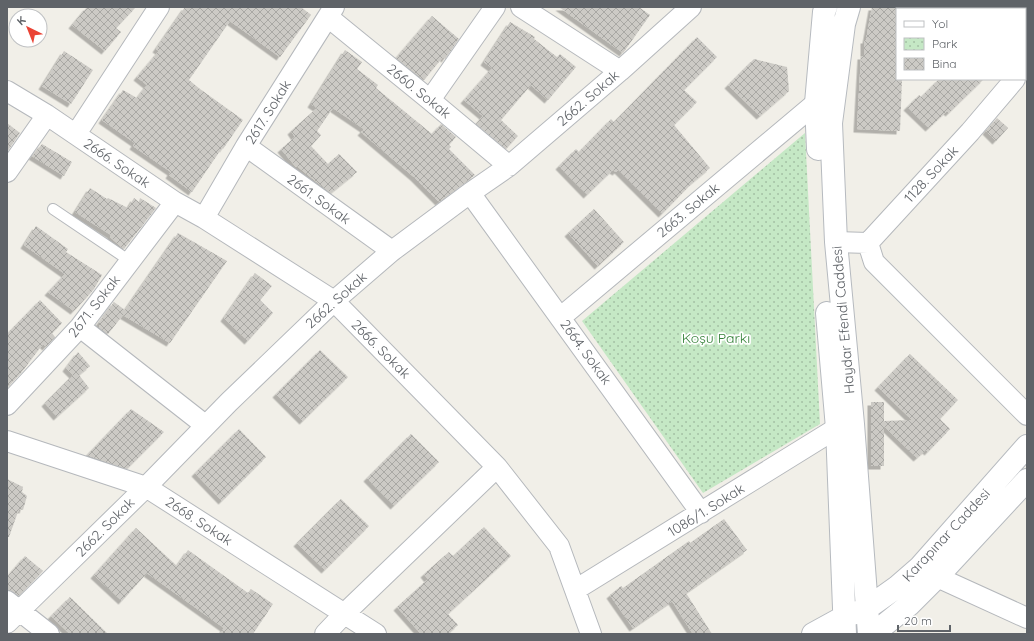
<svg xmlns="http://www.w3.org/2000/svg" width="1034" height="641" viewBox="0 0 1034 641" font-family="Quicksand,sans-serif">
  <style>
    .park { fill: url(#park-dots) }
    .building { fill: url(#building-cross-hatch); filter: url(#shadow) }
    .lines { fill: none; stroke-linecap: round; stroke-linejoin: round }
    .lane-casing { stroke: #b5b8bc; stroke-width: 12 }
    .street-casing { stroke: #b5b8bc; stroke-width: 22 }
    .secondary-casing { stroke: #b6babf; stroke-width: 24 }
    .lane { stroke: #fff; stroke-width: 10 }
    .street { stroke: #fff; stroke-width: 20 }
    .secondary { stroke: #fff; stroke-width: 22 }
    .labels { text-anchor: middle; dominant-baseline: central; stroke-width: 3.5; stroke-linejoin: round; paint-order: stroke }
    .street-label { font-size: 14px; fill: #5f6368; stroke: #fff }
    .park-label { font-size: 14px; fill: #348238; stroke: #fff }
  </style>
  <defs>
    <pattern id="park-dots" width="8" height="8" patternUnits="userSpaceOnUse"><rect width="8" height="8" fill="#c5e8c5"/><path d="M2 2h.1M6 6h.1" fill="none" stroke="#a3c0a4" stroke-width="1.8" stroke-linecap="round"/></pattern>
    <pattern id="building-cross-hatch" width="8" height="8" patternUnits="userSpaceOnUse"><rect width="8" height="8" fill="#cccac5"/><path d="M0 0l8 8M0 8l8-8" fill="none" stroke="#a9a8a4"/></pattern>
    <filter id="shadow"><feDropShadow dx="-3.5" dy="3.5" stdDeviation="0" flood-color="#0004"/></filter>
  </defs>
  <rect width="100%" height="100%" fill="#f1efe8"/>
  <!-- park -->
  <path class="park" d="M 805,133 L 820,424 L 703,493 L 582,321 Z"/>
  <!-- building -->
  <path class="building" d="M 87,7 L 136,7 L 116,28 L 121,32 L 105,51 L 72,25 Z
    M 185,7 L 301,7 L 311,15 L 280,57 L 230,21 L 189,80 L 200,89 L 243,120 L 223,149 L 222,148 L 192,192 L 169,175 L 171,172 L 133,146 L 135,143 L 102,120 L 123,90 L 137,98 L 147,85 L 137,77 L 159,51 L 156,49 Z
    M 559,7 L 639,7 L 650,15 L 623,53 Z
    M 872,7 L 897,7 L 897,79 L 902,79 L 900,131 L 857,129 L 861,56 L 864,56 L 864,40 L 866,40 Z
    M 432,16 L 459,39 L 445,59 L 443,57 L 424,80 L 396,58 Z
    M 510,22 L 535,37 L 534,39 L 557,57 L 560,54 L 576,67 L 548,100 L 531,85 L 501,120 L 518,136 L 506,149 L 476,124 L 483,116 L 464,100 L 492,68 L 484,62 Z
    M 697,37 L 717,57 L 684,90 L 697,102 L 674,125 L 710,168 L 692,183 L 662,214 L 618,170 L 616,172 L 613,170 L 587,195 L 559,166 L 576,149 L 579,152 L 611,119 L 614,122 Z
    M 345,50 L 362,62 L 357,69 L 378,85 L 376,88 L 432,134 L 441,124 L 456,137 L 449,145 L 451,147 L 449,149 L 475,175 L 439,202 L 414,177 L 361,132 L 364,129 L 333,108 L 317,131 L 321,135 L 311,146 L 328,164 L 339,154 L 357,172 L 331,193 L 318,183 L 297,166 L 296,167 L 281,149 L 295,137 L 291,131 L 317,108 L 311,104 Z
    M 64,51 L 93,70 L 71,104 L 42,86 Z
    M 754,59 L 787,67 L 789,91 L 760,116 L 728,85 Z
    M 939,79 L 984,79 L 949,113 L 947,111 L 929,128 L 907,107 L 919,95 L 921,97 Z
    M 997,118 L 1008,128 L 996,141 L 986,131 Z
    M 7,123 L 20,133 L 7,152 Z
    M 42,144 L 72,162 L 64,176 L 32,156 Z
    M 90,188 L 107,199 L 108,198 L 128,208 L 134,198 L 139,202 L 140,198 L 156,208 L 124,249 L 110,237 L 111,235 L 75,212 Z
    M 594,209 L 624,242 L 598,266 L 568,233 Z
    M 36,226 L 68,249 L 66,252 L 102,275 L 94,289 L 74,311 L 48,292 L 65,274 L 24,245 Z
    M 178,233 L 227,261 L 170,343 L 123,315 L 108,334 L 99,327 L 99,323 L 114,302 L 125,310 Z
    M 255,273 L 272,286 L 260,300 L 273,313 L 248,341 L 224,318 Z
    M 40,300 L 62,323 L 52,333 L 55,337 L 46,347 L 43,344 L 21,373 L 7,388 L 7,334 Z
    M 320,350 L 348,377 L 303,421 L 276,394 Z
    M 78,352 L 90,366 L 79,375 L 89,388 L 57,417 L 45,403 L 73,375 L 66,368 Z
    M 910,354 L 958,400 L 940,419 L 950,429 L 928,452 L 926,450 L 917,458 L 884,426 L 884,466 L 871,466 L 871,402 L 884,402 L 884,421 L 912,420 L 878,387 Z
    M 131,409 L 164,432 L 127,469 L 87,455 Z
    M 239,429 L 266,457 L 222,501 L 195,473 Z
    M 411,434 L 439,462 L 394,506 L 367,478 Z
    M 7,479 L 23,487 L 22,492 L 27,496 L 23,510 L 19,509 L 9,537 L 7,537 Z
    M 341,499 L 369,526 L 325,570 L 297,543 Z
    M 724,519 L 747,550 L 686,593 L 712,634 L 693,634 L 672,601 L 633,628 L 610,595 L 621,586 L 623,588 L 689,541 L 690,543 Z
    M 484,527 L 511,556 L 448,614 L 458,625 L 448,634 L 421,634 L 397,607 L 428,579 L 424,574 L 449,552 L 453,556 Z
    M 136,528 L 177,566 L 188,550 L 248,593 L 251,589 L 273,604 L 253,634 L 220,634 L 224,628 L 147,573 L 122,601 L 94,575 Z
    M 25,556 L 43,571 L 19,596 L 14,592 L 7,590 L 7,577 Z
    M 70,597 L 108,634 L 70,634 L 51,616 Z"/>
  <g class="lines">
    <defs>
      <path id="lane" d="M 53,209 L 130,261"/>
      <path id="street" d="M 521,7 L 620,71
        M 1013,7 L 1016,9
        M 328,17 L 430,100 L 509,166
        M 1025,67 L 1027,64
        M 7,91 L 47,115 L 175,202 L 204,218 L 334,301 L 497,467 L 559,546 L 591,634
        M 430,100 L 495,7
        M 76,134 L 159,7
        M 246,146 L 392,251
        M 7,172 L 47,115
        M 470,193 L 701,513
        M 204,218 L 246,146 L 334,7
        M 836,242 L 868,243 L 970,132 L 1015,79
        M 868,243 L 874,262 L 1027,415
        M 561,317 L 816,103
        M 80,327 L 205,425
        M 7,405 L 80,327 L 175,202
        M 7,441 L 146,487 L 376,634
        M 937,577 L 1027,618
        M 575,590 L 837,428
        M 7,601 L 49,634
        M 7,623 L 146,487 L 229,402 L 334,301 L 392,251 L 470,193 L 509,166 L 620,71 L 691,7
        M 325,634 L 344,614 L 497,467"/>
      <path id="secondary" d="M 849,7 L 844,24 L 831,123 L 836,242 L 853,424 L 869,634
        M 818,149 L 816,103 L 824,12 L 826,7
        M 827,313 L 837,428 L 845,634
        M 813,634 L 844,617 L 866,609 L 897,587 L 920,567 L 1027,446
        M 873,634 L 909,605 L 937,577 L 1027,480"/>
    </defs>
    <!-- lane casing -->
    <use href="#lane" class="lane-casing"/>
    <!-- street casing -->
    <use href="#street" class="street-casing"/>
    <!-- secondary casing -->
    <use href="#secondary" class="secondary-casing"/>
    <!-- lane -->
    <use href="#lane" class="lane"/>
    <!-- street -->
    <use href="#street" class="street"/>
    <!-- secondary -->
    <use href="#secondary" class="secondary"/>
  </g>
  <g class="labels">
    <!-- street labels -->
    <g class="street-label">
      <text transform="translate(419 91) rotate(39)">2660. Sokak</text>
      <text transform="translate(588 98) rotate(-41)">2662. Sokak</text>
      <text transform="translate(268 112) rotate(-58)">2617. Sokak</text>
      <text transform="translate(117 163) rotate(34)">2666. Sokak</text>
      <text transform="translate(931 174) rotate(-47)">1128. Sokak</text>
      <text transform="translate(319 199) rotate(36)">2661. Sokak</text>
      <text transform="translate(688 210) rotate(-40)">2663. Sokak</text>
      <text transform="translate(336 300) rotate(-42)">2662. Sokak</text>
      <text transform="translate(94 306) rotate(-52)">2671. Sokak</text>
      <text transform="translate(843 320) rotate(-95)">Haydar Efendi Caddesi</text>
      <text transform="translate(381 349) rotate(45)">2666. Sokak</text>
      <text transform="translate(586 352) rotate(54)">2664. Sokak</text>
      <text transform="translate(706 510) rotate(-32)">1086/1. Sokak</text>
      <text transform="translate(199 521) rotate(33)">2668. Sokak</text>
      <text transform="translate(105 527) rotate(-45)">2662. Sokak</text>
      <text transform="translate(946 535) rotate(-47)">Karapınar Caddesi</text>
    </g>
    <!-- park labels -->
    <g class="park-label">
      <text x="716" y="338">Koşu Parkı</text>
    </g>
  </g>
  <!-- border -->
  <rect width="1034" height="641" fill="none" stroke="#5f6368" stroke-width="16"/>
  <!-- legend -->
  <rect x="896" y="8" width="130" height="72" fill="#ffffff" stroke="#bfc1c3"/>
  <rect x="904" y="21" width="20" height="6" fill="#ffffff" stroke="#bfc1c3"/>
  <text x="932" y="28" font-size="12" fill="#5f6368">Yol</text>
  <rect x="904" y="38" width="20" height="12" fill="url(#park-dots)" stroke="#bfc1c3"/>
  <text x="932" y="48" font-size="12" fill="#5f6368">Park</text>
  <rect x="904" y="58" width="20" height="12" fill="url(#building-cross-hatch)" stroke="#bfc1c3"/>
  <text x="932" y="68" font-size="12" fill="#5f6368">Bina</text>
  <!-- north arrow -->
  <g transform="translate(28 28) rotate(317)"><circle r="19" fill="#ffffff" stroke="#bfc1c3"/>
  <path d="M0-3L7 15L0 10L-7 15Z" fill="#ea4335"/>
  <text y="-6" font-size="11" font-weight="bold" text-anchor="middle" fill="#5f6368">K</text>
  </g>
  <!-- scale -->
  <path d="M898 625v6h52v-6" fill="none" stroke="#5f6368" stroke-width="2"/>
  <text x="904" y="625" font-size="12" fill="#5f6368" stroke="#ffffff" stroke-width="3" paint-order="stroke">20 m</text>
</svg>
